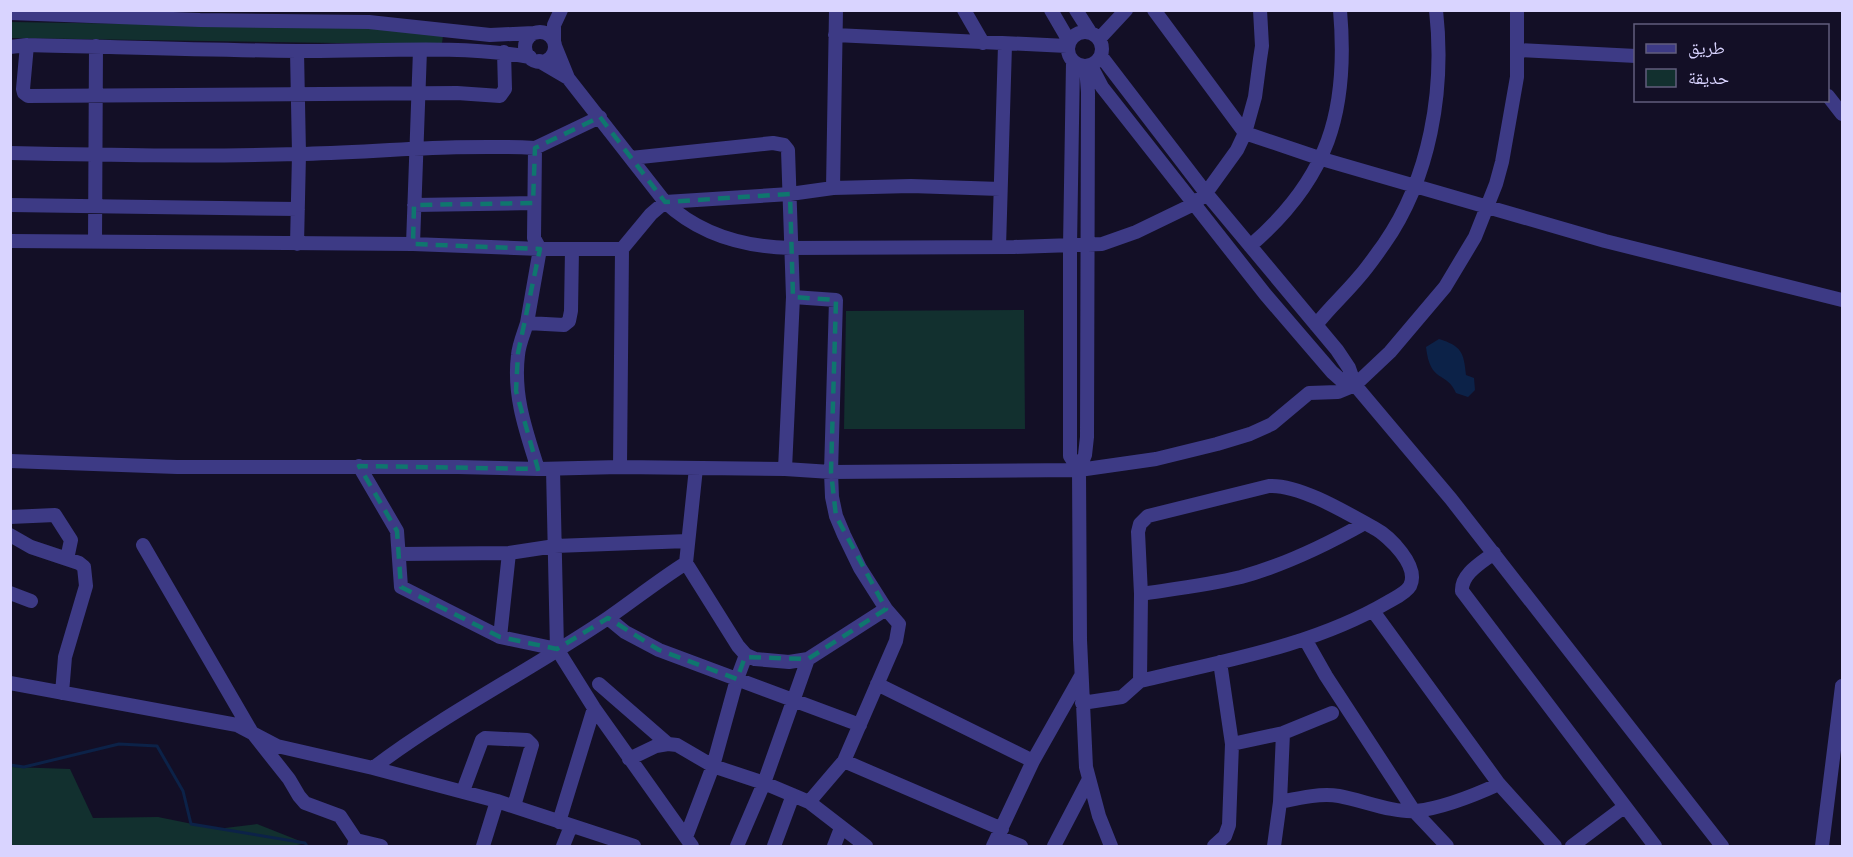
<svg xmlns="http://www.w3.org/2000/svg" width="1853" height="857" viewBox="0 0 1853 857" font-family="Signika,'Noto Naskh Arabic',sans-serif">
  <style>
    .green { fill: #12302f }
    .water { fill: #0c2248 }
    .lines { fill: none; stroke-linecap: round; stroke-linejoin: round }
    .stream { stroke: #0c2248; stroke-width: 3 }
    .minor { stroke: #3d3a85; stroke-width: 14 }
    .marked { fill: none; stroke: #0f766e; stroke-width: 4.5; stroke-dasharray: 12 8; stroke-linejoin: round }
  </style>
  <rect width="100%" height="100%" fill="#130f26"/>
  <!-- green -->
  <path class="green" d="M 10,22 L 337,27 L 387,29 L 443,36 L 442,43 L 335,43 L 11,38 Z
    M 1024,310 L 1025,429 L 844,429 L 846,311 Z
    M 11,767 L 70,769 L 93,818 L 158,817 L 217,829 L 257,824 L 305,843 L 293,846 L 11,846 Z"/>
  <!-- water -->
  <path class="water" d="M 1439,339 C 1461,346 1464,352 1466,375 L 1474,378 L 1475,390 L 1468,397 L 1456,393 C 1447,371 1430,384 1426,347 Z"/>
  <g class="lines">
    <!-- stream -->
    <path class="stream" d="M 10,765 L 24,767 L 119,744 L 157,746 L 183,791 L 191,824 L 305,843 L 307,846"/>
    <!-- minor -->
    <path class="minor" d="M 964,10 L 983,43
      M 1051,10 L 1069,41
      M 1076,10 L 1090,32
      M 1154,10 L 1245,133 L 1322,159 L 1605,241 L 1842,300
      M 10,13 L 200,20 L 369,22 L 490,35 L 534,33
      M1068 49a17 17 0 1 1 34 0a17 17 0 1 1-34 0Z
      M525 47a15 15 0 1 1 30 0a15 15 0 1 1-30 0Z
      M 835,35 L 1067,46
      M 1099,39 L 1126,10
      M 554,41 L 554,25 L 561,10
      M 27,45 L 23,89 L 24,93 L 28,96 L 457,93 L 500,96 L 505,89 L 504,52
      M 10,47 L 27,45 C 117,47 207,50 297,51 C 371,52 457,44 530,57
      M 1518,50 L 1636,56
      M 297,51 L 299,154 L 297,244
      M 1101,56 L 1206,193 L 1337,350 L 1349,368 L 1355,385 L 1451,499 L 1722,846
      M 539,61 L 568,78 L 555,46
      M 1073,62 L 1070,246 L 1070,456 L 1079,470
      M 1091,66 L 1102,87 L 1265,294 L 1332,372 L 1341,380 L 1355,385
      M 1086,67 L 1088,92 L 1087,437 L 1085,455 L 1079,470 L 1080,640 L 1086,767 L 1099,816 L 1111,846
      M 568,78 L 665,202 C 700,235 745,247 791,248 L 1014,247 L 1102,244 L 1136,232 L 1194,204 L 1206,193 L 1237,150 L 1245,133 L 1255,97 L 1260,59 L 1262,46 L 1260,10
      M 1828,96 L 1842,114
      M 10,153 C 106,155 202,157 298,154 C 377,152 456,144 535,148
      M 631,158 L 773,143 L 784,145 L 788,150 L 793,297 L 785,469
      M 833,188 L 836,10
      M 10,205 L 298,209
      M 414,205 L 533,203
      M 10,241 L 413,244 L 540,249 L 622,249
      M 95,242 L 96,46
      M 413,244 L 420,50
      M 1250,246 C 1328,179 1349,112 1340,10
      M 999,247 L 1005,45
      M 572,249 L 571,311 L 569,321 L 564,325 L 527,323 L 540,249 L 534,238 L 535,148 L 600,117
      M 527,323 C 524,333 519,344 518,355 C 513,396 526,431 538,469
      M 1316,325 C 1329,308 1345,294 1359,277 C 1368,267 1376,255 1384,244 C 1430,178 1445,90 1436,10
      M 10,461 L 177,467 L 458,467 L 538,469 L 620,467 L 785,469 L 831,472 L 1079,470 L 1156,459 L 1217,444 L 1250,434 L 1272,424 L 1309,393 L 1338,392 L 1355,385 L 1390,352 L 1445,287 L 1475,237 L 1496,184 L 1502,162 L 1517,77 L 1517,10
      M 359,466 L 397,531 L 401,587 L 500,637 L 557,649
      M 620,467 L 622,249 L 651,214 L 665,202 L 790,194 L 833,188 L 911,186 L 1000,189
      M 696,468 L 686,563 L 738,646 L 746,655 L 755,659 L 789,662 L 808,659 L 886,609
      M 553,469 L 557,649 L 594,708 L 692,846
      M 10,517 L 55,515 L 71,540 L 67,559
      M 10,535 L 31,547 L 79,563 L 84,567 L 86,586 L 65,657 L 62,693
      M 143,545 L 251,731 L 289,779 L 299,796 L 305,803 L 340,816 L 356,840 L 354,846
      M 1494,553 C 1481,563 1461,574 1462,591 L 1655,846
      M 399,554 L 509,553 L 555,546 L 688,541
      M 10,593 L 31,601
      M 1141,594 C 1174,589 1208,585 1241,577 C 1285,565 1326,545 1365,523
      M 1373,611 L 1499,784 L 1555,846
      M 608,618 L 625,632 L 659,650 L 860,725
      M 500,637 L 509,553
      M 1305,639 L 1326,676 L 1414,811 L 1447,846
      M 10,683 L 237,725 L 277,746 L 373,768 C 447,712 531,670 608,618 C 634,600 659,580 686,563
      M 599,684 L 668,744
      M 877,684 L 1033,761
      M 1082,703 L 1122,697 L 1140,681 C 1223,661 1313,646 1388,602 C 1395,598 1406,593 1410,586 C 1420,566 1389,536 1374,528 C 1347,513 1299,484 1269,486 L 1148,516 L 1140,524 L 1138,532 L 1141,594 L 1140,681
      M 1232,744 L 1283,733 L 1332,713
      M 629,759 L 656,746 L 668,744 L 677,745 L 713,766 L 764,783 L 809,802 L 844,761 L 896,641 L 899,624 L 886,609 L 860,568 L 844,535 L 836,516 L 832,497 L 831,472 L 836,300 L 793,297
      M 844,761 L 1002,829
      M 373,768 L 497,801 L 634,846
      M 463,791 L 482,740 L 485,738 L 527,740 L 532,745 L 514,806
      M 809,802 L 866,846
      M 1280,802 C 1299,798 1320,793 1339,796 C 1362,800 1393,813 1416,811 C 1442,808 1475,795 1499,784
      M 559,822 L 594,708
      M 686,837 L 713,766 L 737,679 L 746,655
      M 998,837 L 1021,846
      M 356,840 L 381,846
      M 483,846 L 497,801
      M 563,846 L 571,826
      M 737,846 L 764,783 L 808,659
      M 774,846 L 793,795
      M 834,846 L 841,828
      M 993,846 L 1033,761 L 1081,676
      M 1054,846 L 1089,779
      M 1214,846 L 1225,836 L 1229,825 L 1232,744 L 1220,662
      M 1274,846 L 1280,802 L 1283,733
      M 1572,846 L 1624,807
      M 1822,846 L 1842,686"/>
  </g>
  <!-- marked area -->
  <path class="marked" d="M 600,117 L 665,202 L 790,194 L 793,297 L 836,300 L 831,472 L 836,516 L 886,609 L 808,659 L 745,657 L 737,679 L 659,650 L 608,618 L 557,649 L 500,637 L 401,587 L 397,531 L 359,466 L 538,469 L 516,391 L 518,353 L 540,249 L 413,244 L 414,205 L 533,203 L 535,148 Z"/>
  <!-- border -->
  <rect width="1853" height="857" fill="none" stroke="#d9d4ff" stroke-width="24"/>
  <!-- legend -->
  <rect x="1634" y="24" width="195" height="78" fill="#130f26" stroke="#625e7d" stroke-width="1.5"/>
  <rect x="1646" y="44" width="30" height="9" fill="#3d3a85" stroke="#625e7d" stroke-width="1.5"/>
  <text x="1688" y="54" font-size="18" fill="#d9d4ff">طريق</text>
  <rect x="1646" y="69" width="30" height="18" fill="#12302f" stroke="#625e7d" stroke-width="1.5"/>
  <text x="1688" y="84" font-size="18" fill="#d9d4ff">حديقة</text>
</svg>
